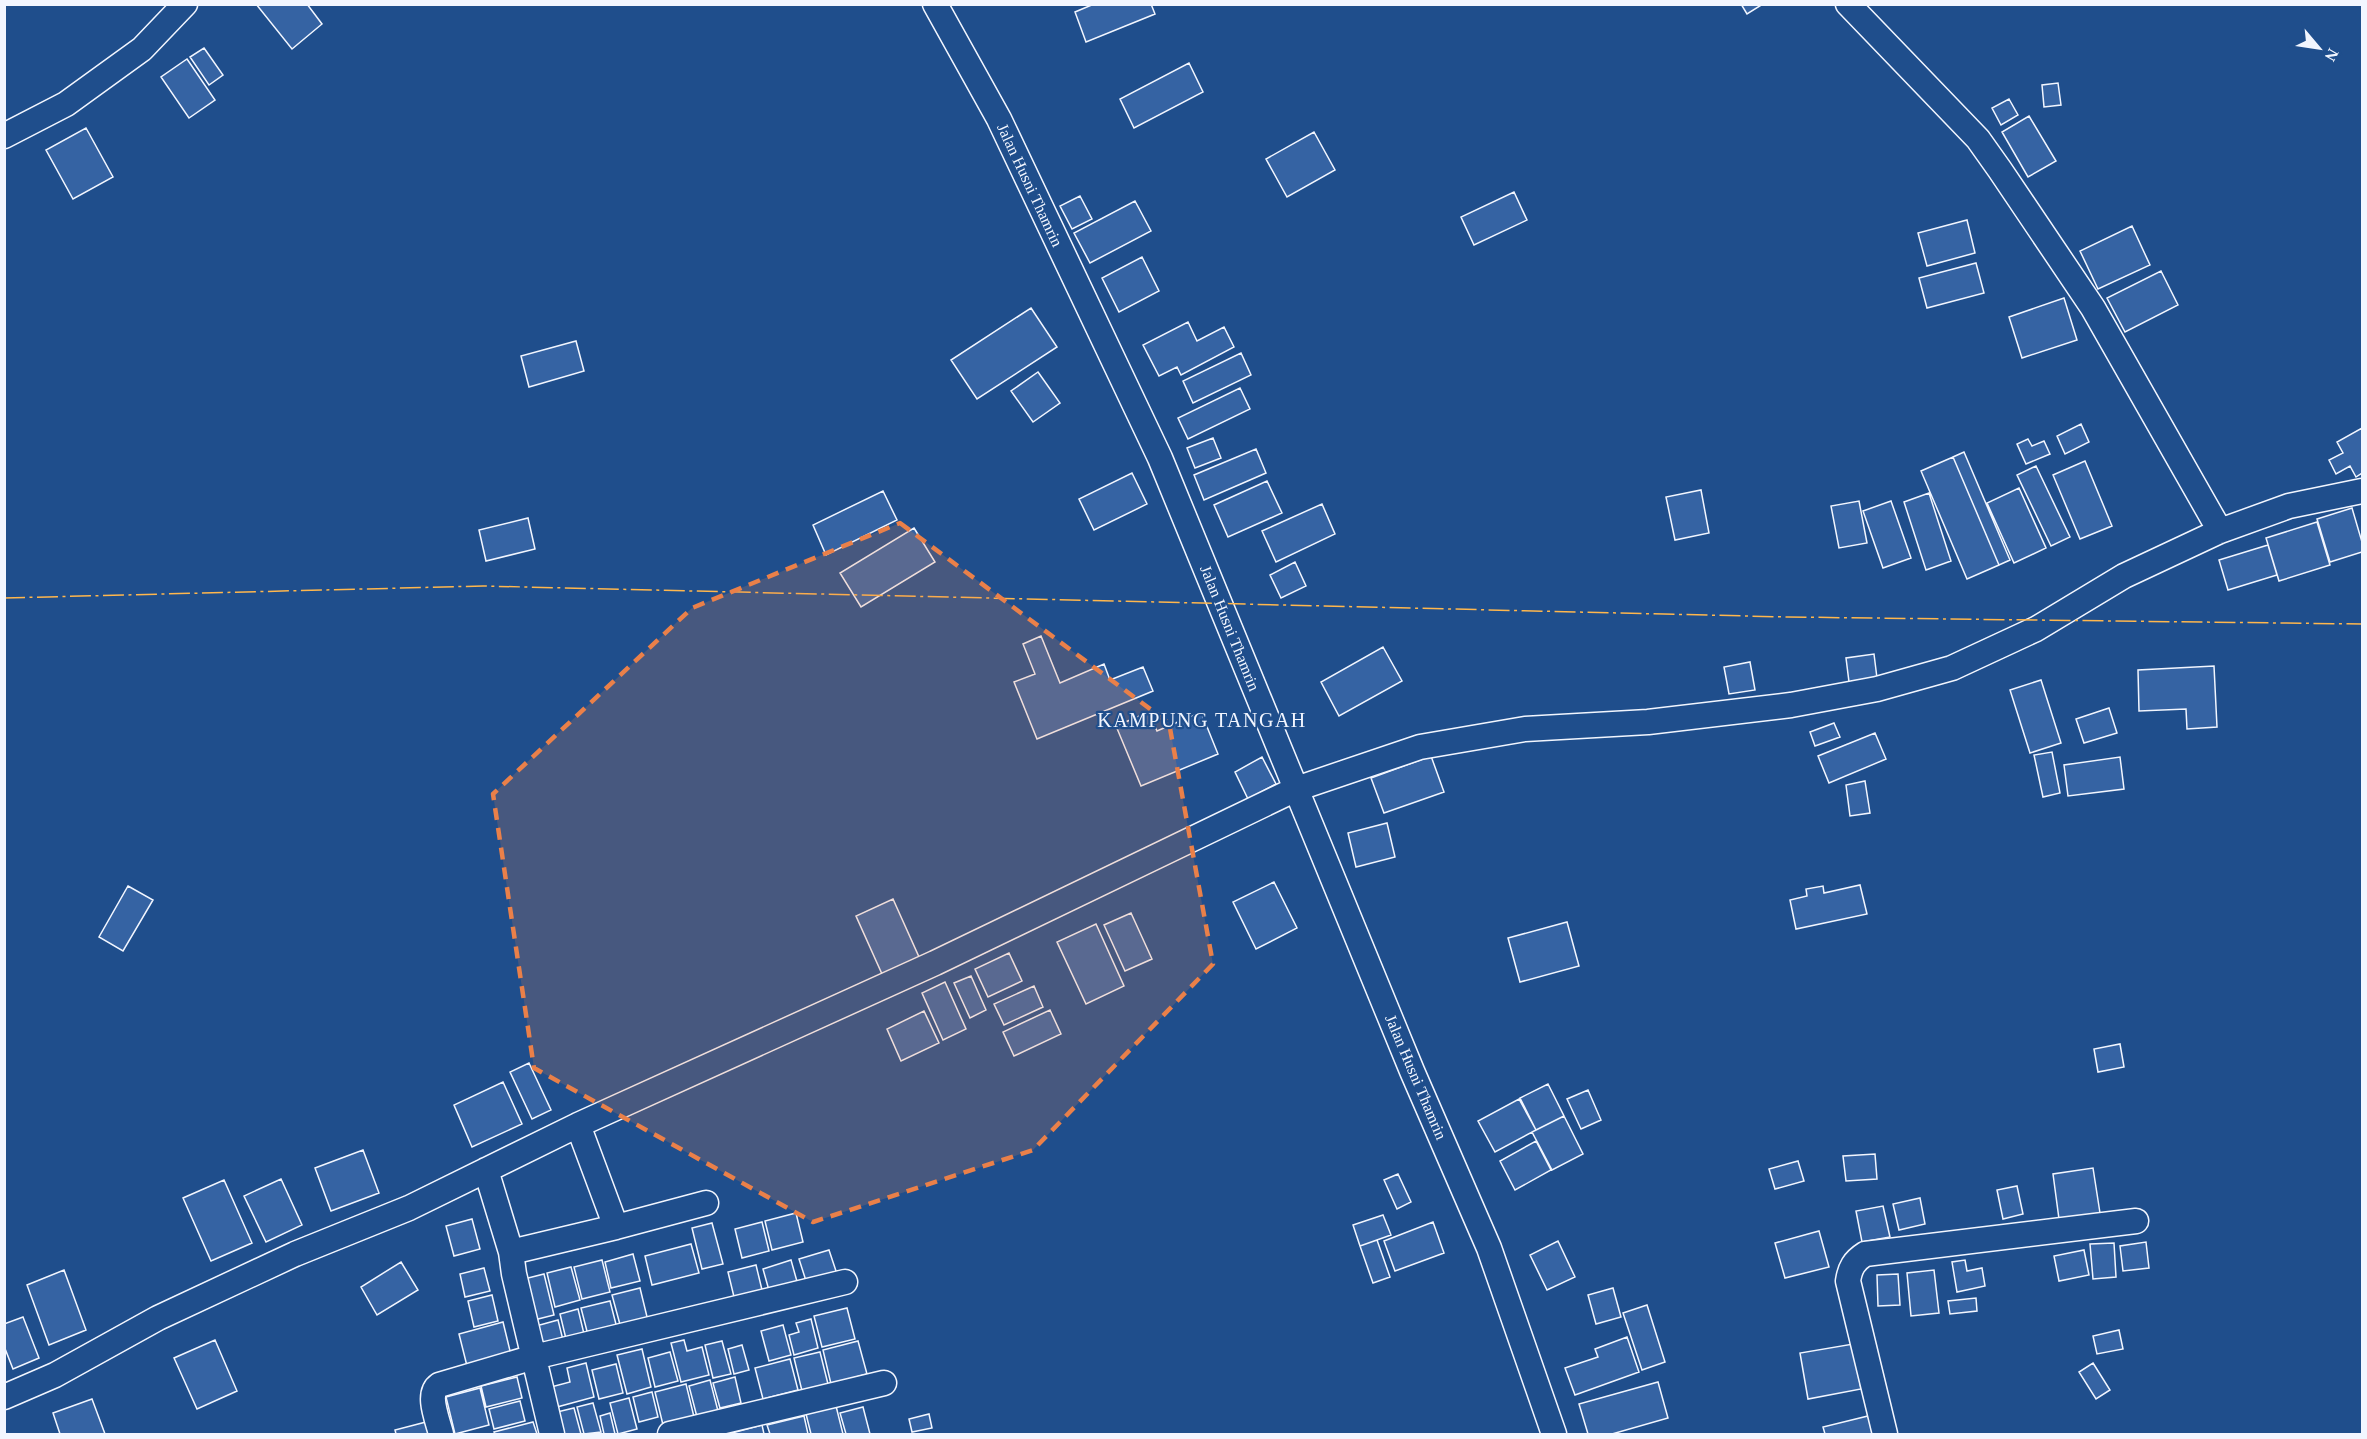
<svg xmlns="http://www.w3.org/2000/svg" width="2367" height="1439" viewBox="0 0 2367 1439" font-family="'Times New Roman',serif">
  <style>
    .building { fill: #3563a3; stroke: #f2f6ff; stroke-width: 1.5 }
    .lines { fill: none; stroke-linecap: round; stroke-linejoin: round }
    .minor-casing { stroke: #f2f6ff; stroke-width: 27 }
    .minor { stroke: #1f4e8c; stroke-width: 24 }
    .power { stroke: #ffb74d; stroke-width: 1.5; stroke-dasharray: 21 4.5 3 4.5; stroke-linecap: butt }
    .marked { fill: #ea8049; fill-opacity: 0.2; stroke: #ea8049; stroke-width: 4.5; stroke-dasharray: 12 8; stroke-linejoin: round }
    .labels { text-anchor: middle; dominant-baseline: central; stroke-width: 4.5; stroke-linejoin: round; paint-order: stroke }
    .street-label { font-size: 16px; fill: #f2f6ff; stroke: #1f4e8c }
    .quarter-label { font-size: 20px; letter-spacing: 1.5px; fill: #f2f6ff; stroke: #1f4e8c }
  </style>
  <rect width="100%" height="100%" fill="#1f4e8c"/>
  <!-- building -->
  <path class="building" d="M 256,4 L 307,4 L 322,24 L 292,49 Z
    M 1094,4 L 1151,4 L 1155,14 L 1086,42 L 1075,12 Z
    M 1741,4 L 1763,4 L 1747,14 Z
    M 204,48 L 223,75 L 209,85 L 190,57 Z
    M 187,59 L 215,100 L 189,118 L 161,77 Z
    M 1189,63 L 1203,92 L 1134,128 L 1120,99 Z
    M 2058,83 L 2061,105 L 2044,107 L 2042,85 Z
    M 2009,99 L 2018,115 L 2001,125 L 1992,108 Z
    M 2029,116 L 2056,161 L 2028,177 L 2002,132 Z
    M 86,128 L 113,177 L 73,199 L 46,150 Z
    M 1314,132 L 1335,170 L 1287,197 L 1266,159 Z
    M 1514,192 L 1527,220 L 1474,245 L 1461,217 Z
    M 1080,196 L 1092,219 L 1072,229 L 1060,206 Z
    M 1135,201 L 1151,231 L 1090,263 L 1074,233 Z
    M 1967,220 L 1975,253 L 1927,266 L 1918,233 Z
    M 2132,226 L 2150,265 L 2098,289 L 2080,251 Z
    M 1142,257 L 1159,291 L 1119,312 L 1102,278 Z
    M 1976,263 L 1984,293 L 1927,308 L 1919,278 Z
    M 2161,271 L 2178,305 L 2125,332 L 2107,298 Z
    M 2064,298 L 2077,340 L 2022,358 L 2009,317 Z
    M 1031,308 L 1057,347 L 977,399 L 951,360 Z
    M 1188,322 L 1197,341 L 1224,327 L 1234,347 L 1181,375 L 1177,367 L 1159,376 L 1143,345 Z
    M 576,341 L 584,371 L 529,387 L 521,356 Z
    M 1241,353 L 1251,375 L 1193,403 L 1183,381 Z
    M 1038,372 L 1060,403 L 1033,422 L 1011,391 Z
    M 1240,388 L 1250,409 L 1188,439 L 1178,418 Z
    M 2081,424 L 2089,442 L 2065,454 L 2057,436 Z
    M 2362,428 L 2362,473 L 2356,477 L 2350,466 L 2336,474 L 2329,460 L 2343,453 L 2337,442 Z
    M 1213,438 L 1221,458 L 1195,468 L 1187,448 Z
    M 2028,439 L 2032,446 L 2044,441 L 2050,454 L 2026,464 L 2017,444 Z
    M 1256,449 L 1266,473 L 1204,500 L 1194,475 Z
    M 1964,452 L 2010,560 L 1999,565 L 1953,457 Z
    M 1953,457 L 1999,565 L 1967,579 L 1921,471 Z
    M 2085,461 L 2112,526 L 2080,539 L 2053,475 Z
    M 2036,466 L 2070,537 L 2051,546 L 2017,475 Z
    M 1132,473 L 1147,504 L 1094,530 L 1079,499 Z
    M 1267,481 L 1282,513 L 1228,537 L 1214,505 Z
    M 2019,488 L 2046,548 L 2014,563 L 1987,503 Z
    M 1701,490 L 1709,533 L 1675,540 L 1666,497 Z
    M 883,491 L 897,520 L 826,555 L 813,525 Z
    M 1929,493 L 1951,561 L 1926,570 L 1904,502 Z
    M 1859,501 L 1867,543 L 1839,548 L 1831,506 Z
    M 1891,501 L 1911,558 L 1883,568 L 1863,511 Z
    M 1322,504 L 1335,534 L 1276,562 L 1262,531 Z
    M 2352,508 L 2362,542 L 2362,552 L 2330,562 L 2317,519 Z
    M 528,518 L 535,549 L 486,561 L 479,530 Z
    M 2317,522 L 2330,565 L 2279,581 L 2266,538 Z
    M 914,528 L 935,562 L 861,607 L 840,573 Z
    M 2268,545 L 2277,575 L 2228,590 L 2219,560 Z
    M 1295,562 L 1306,586 L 1281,598 L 1270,575 Z
    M 1041,636 L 1060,683 L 1104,664 L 1110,680 L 1143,667 L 1153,691 L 1037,739 L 1014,682 L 1035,674 L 1023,644 Z
    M 1383,647 L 1402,681 L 1339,716 L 1321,682 Z
    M 1874,654 L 1877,678 L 1849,682 L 1846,658 Z
    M 1750,662 L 1755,690 L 1729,694 L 1724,667 Z
    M 2214,666 L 2217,727 L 2187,729 L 2186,709 L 2139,711 L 2138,670 Z
    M 2041,680 L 2061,743 L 2030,753 L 2010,690 Z
    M 2109,708 L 2117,733 L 2084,743 L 2076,719 Z
    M 1149,712 L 1157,731 L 1201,712 L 1218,754 L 1141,786 L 1116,726 Z
    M 1834,723 L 1840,737 L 1815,746 L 1810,732 Z
    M 1875,733 L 1886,759 L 1829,783 L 1818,756 Z
    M 2052,752 L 2060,793 L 2043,797 L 2034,755 Z
    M 1431,756 L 1444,792 L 1384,813 L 1371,778 Z
    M 1262,757 L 1276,784 L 1248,799 L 1235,772 Z
    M 2120,757 L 2124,789 L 2068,796 L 2064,765 Z
    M 1865,781 L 1870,813 L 1850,816 L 1846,785 Z
    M 1387,823 L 1395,857 L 1356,867 L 1348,833 Z
    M 1274,882 L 1297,928 L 1256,949 L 1233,902 Z
    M 1860,885 L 1867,914 L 1796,929 L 1790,900 L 1807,896 L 1806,889 L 1823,886 L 1824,893 Z
    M 128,886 L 153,900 L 123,951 L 99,937 Z
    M 893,899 L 919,957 L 882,974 L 856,916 Z
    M 1131,913 L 1152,959 L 1125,971 L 1104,925 Z
    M 1567,922 L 1579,966 L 1520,982 L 1508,938 Z
    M 1096,924 L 1124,986 L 1086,1004 L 1057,942 Z
    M 1009,953 L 1022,981 L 988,997 L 975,969 Z
    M 971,976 L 986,1010 L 970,1018 L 954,983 Z
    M 945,982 L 966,1029 L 943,1040 L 922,993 Z
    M 1034,986 L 1043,1007 L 1004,1025 L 994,1004 Z
    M 1050,1010 L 1061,1034 L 1014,1056 L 1003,1032 Z
    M 924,1011 L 939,1043 L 901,1061 L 887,1029 Z
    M 2120,1044 L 2124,1067 L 2098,1072 L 2094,1049 Z
    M 529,1063 L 551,1110 L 532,1119 L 510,1072 Z
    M 503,1082 L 522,1124 L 472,1147 L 454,1105 Z
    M 1548,1084 L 1564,1116 L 1536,1130 L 1520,1098 Z
    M 1588,1090 L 1601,1120 L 1581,1129 L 1567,1099 Z
    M 1519,1099 L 1536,1130 L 1495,1152 L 1478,1121 Z
    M 1564,1116 L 1583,1154 L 1552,1170 L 1532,1132 Z
    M 1536,1141 L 1551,1170 L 1515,1190 L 1500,1161 Z
    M 363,1150 L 379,1193 L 331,1211 L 315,1168 Z
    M 1875,1154 L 1877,1179 L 1846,1181 L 1843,1156 Z
    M 1798,1161 L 1804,1181 L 1775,1189 L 1769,1169 Z
    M 2093,1168 L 2100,1213 L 2059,1219 L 2053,1174 Z
    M 1398,1174 L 1411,1202 L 1397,1209 L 1384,1180 Z
    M 281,1179 L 302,1225 L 266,1242 L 244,1196 Z
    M 224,1180 L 252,1243 L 211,1261 L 183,1198 Z
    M 2017,1186 L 2023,1214 L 2003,1219 L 1997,1190 Z
    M 1920,1198 L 1925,1224 L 1899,1230 L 1893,1204 Z
    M 1883,1206 L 1890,1237 L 1862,1242 L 1856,1211 Z
    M 796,1213 L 803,1242 L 772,1250 L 765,1221 Z
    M 1383,1215 L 1391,1235 L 1360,1246 L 1353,1225 Z
    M 472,1219 L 480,1249 L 454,1256 L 446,1226 Z
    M 762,1222 L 769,1251 L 742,1258 L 735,1229 Z
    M 1433,1222 L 1444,1253 L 1395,1271 L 1384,1241 Z
    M 712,1223 L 723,1264 L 702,1269 L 692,1228 Z
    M 1819,1231 L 1829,1267 L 1785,1278 L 1775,1243 Z
    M 1377,1240 L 1390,1277 L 1373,1283 L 1360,1246 Z
    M 1558,1241 L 1575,1277 L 1547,1290 L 1530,1255 Z
    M 2146,1242 L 2149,1268 L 2123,1271 L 2120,1246 Z
    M 2114,1243 L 2116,1277 L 2093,1279 L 2090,1244 Z
    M 691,1244 L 699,1273 L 652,1285 L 645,1256 Z
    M 829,1250 L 837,1274 L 807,1284 L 799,1259 Z
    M 2084,1250 L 2089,1275 L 2059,1281 L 2054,1256 Z
    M 633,1254 L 640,1281 L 611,1288 L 605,1262 Z
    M 602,1260 L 610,1292 L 582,1299 L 574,1267 Z
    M 791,1260 L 798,1285 L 770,1294 L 763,1269 Z
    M 1965,1260 L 1967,1271 L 1982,1268 L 1985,1286 L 1957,1292 L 1952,1262 Z
    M 401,1262 L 418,1290 L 377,1315 L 361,1287 Z
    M 756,1265 L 763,1294 L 735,1301 L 728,1272 Z
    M 571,1267 L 580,1300 L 555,1307 L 547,1273 Z
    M 484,1268 L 490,1291 L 465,1297 L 460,1274 Z
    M 64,1270 L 86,1330 L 49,1345 L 27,1285 Z
    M 1934,1270 L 1939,1313 L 1911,1316 L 1907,1273 Z
    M 544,1274 L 554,1315 L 534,1320 L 524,1279 Z
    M 1898,1274 L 1900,1305 L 1878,1306 L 1877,1275 Z
    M 640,1288 L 649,1325 L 622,1332 L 612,1295 Z
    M 1613,1288 L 1621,1317 L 1596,1324 L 1588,1295 Z
    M 492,1295 L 498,1321 L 474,1327 L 468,1301 Z
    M 1976,1298 L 1977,1311 L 1950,1314 L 1948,1301 Z
    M 610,1301 L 618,1332 L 589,1339 L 581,1308 Z
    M 1647,1305 L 1665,1362 L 1642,1370 L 1623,1313 Z
    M 847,1308 L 855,1339 L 822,1347 L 814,1316 Z
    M 578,1309 L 585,1338 L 567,1343 L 560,1314 Z
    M 23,1317 L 39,1358 L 13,1369 L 4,1346 L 4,1324 Z
    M 811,1319 L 818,1348 L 794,1355 L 789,1335 L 799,1332 L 796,1323 Z
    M 558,1320 L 564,1344 L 542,1349 L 536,1326 Z
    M 503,1322 L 512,1359 L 468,1370 L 459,1334 Z
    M 783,1325 L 791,1355 L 769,1361 L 761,1331 Z
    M 2119,1330 L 2123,1349 L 2097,1354 L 2093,1336 Z
    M 1627,1337 L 1639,1372 L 1575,1395 L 1565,1368 L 1598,1357 L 1595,1349 Z
    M 215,1340 L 237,1391 L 197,1409 L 174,1358 Z
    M 684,1340 L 687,1351 L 702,1347 L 709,1375 L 681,1382 L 671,1343 Z
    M 722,1341 L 731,1374 L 713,1378 L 705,1345 Z
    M 858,1341 L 867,1374 L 831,1384 L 823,1350 Z
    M 1853,1344 L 1861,1389 L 1808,1399 L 1800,1353 Z
    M 742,1345 L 749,1370 L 734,1374 L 728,1349 Z
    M 642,1349 L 651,1387 L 627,1394 L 617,1355 Z
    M 670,1352 L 678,1381 L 655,1387 L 648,1358 Z
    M 820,1352 L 828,1384 L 802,1391 L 794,1358 Z
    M 790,1359 L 798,1390 L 763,1399 L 755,1368 Z
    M 586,1363 L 594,1397 L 557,1407 L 551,1387 L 570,1382 L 567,1368 Z
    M 2093,1363 L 2110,1390 L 2096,1399 L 2079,1372 Z
    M 616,1364 L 623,1393 L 599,1399 L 592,1370 Z
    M 517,1377 L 522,1398 L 486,1407 L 481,1386 Z
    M 735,1377 L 741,1403 L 720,1408 L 713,1383 Z
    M 710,1380 L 718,1411 L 697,1417 L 689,1386 Z
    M 1658,1382 L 1668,1418 L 1612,1434 L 1588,1434 L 1579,1404 Z
    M 686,1384 L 695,1421 L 664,1429 L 655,1392 Z
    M 480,1388 L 489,1425 L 455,1434 L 446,1397 Z
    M 652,1392 L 658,1417 L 639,1422 L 633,1397 Z
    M 629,1398 L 637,1429 L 618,1434 L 610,1403 Z
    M 92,1399 L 105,1434 L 60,1434 L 53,1413 Z
    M 520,1401 L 525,1421 L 494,1429 L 489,1409 Z
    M 593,1403 L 601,1432 L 584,1434 L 577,1407 Z
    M 836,1406 L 843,1434 L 811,1434 L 806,1414 Z
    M 863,1407 L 870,1434 L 846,1434 L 840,1413 Z
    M 574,1408 L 581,1434 L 563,1434 L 557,1412 Z
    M 610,1413 L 615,1434 L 604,1434 L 600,1416 Z
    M 929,1414 L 932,1428 L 912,1432 L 909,1419 Z
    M 1872,1415 L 1876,1434 L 1825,1434 L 1823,1427 Z
    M 804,1416 L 808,1434 L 770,1434 L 767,1425 Z
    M 426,1422 L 429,1434 L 396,1434 L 395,1430 Z
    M 533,1422 L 537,1434 L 495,1434 L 494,1432 Z
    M 762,1425 L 764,1434 L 728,1434 Z"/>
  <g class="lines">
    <defs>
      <path id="minor" d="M 935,4 L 999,119 L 1160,458 L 1412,1071 L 1489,1248 L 1554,1434
        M 1848,4 L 1978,139 L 2000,170 L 2093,308 L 2220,531
        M 4,136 L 66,104 L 142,49 L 185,4
        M 578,1125 L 616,1227 L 706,1203
        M 486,1170 L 511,1252
        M 4,1397 L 55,1375 L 158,1318 L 295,1254 L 409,1208 L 578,1125 L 935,963 L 1296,789 L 1420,747 L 1525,729 L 1648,722 L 1791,705 L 1877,689 L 1952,668 L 2036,629 L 2124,576 L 2220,531 L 2289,506 L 2362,491
        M 441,1434 C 438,1421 426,1394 439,1385 L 534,1357 L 845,1282
        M 552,1434 L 514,1274 L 511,1252 L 616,1227
        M 670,1434 L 884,1383
        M 1885,1434 L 1848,1281 C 1850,1268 1854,1261 1865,1254 L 2136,1221"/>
    </defs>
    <!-- minor casing -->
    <use href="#minor" class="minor-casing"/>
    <!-- minor -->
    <use href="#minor" class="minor"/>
    <!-- power -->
    <path class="power" d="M 4,598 L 483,586 L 1788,617 L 2362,624"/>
  </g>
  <!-- marked area -->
  <path class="marked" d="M 900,523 L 1169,723 L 1213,964 L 1033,1150 L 813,1222 L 534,1068 L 493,794 L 692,608 Z"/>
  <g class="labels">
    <!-- street labels -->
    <g class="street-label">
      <text transform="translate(1030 185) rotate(65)">Jalan Husni Thamrin</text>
      <text transform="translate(1230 628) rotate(68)">Jalan Husni Thamrin</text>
      <text transform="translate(1416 1077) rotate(67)">Jalan Husni Thamrin</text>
    </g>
    <!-- quarter labels -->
    <g class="quarter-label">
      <text x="1202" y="720">KAMPUNG TANGAH</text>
    </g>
  </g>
  <!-- border -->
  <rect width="2367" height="1439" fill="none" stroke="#f2f6ff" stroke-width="12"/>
  <!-- north arrow -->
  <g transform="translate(2319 48) rotate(119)" stroke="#1f4e8c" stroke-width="4.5" paint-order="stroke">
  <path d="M0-4.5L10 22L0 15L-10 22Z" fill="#f2f6ff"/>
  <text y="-9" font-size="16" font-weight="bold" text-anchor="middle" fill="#f2f6ff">N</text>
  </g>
</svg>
